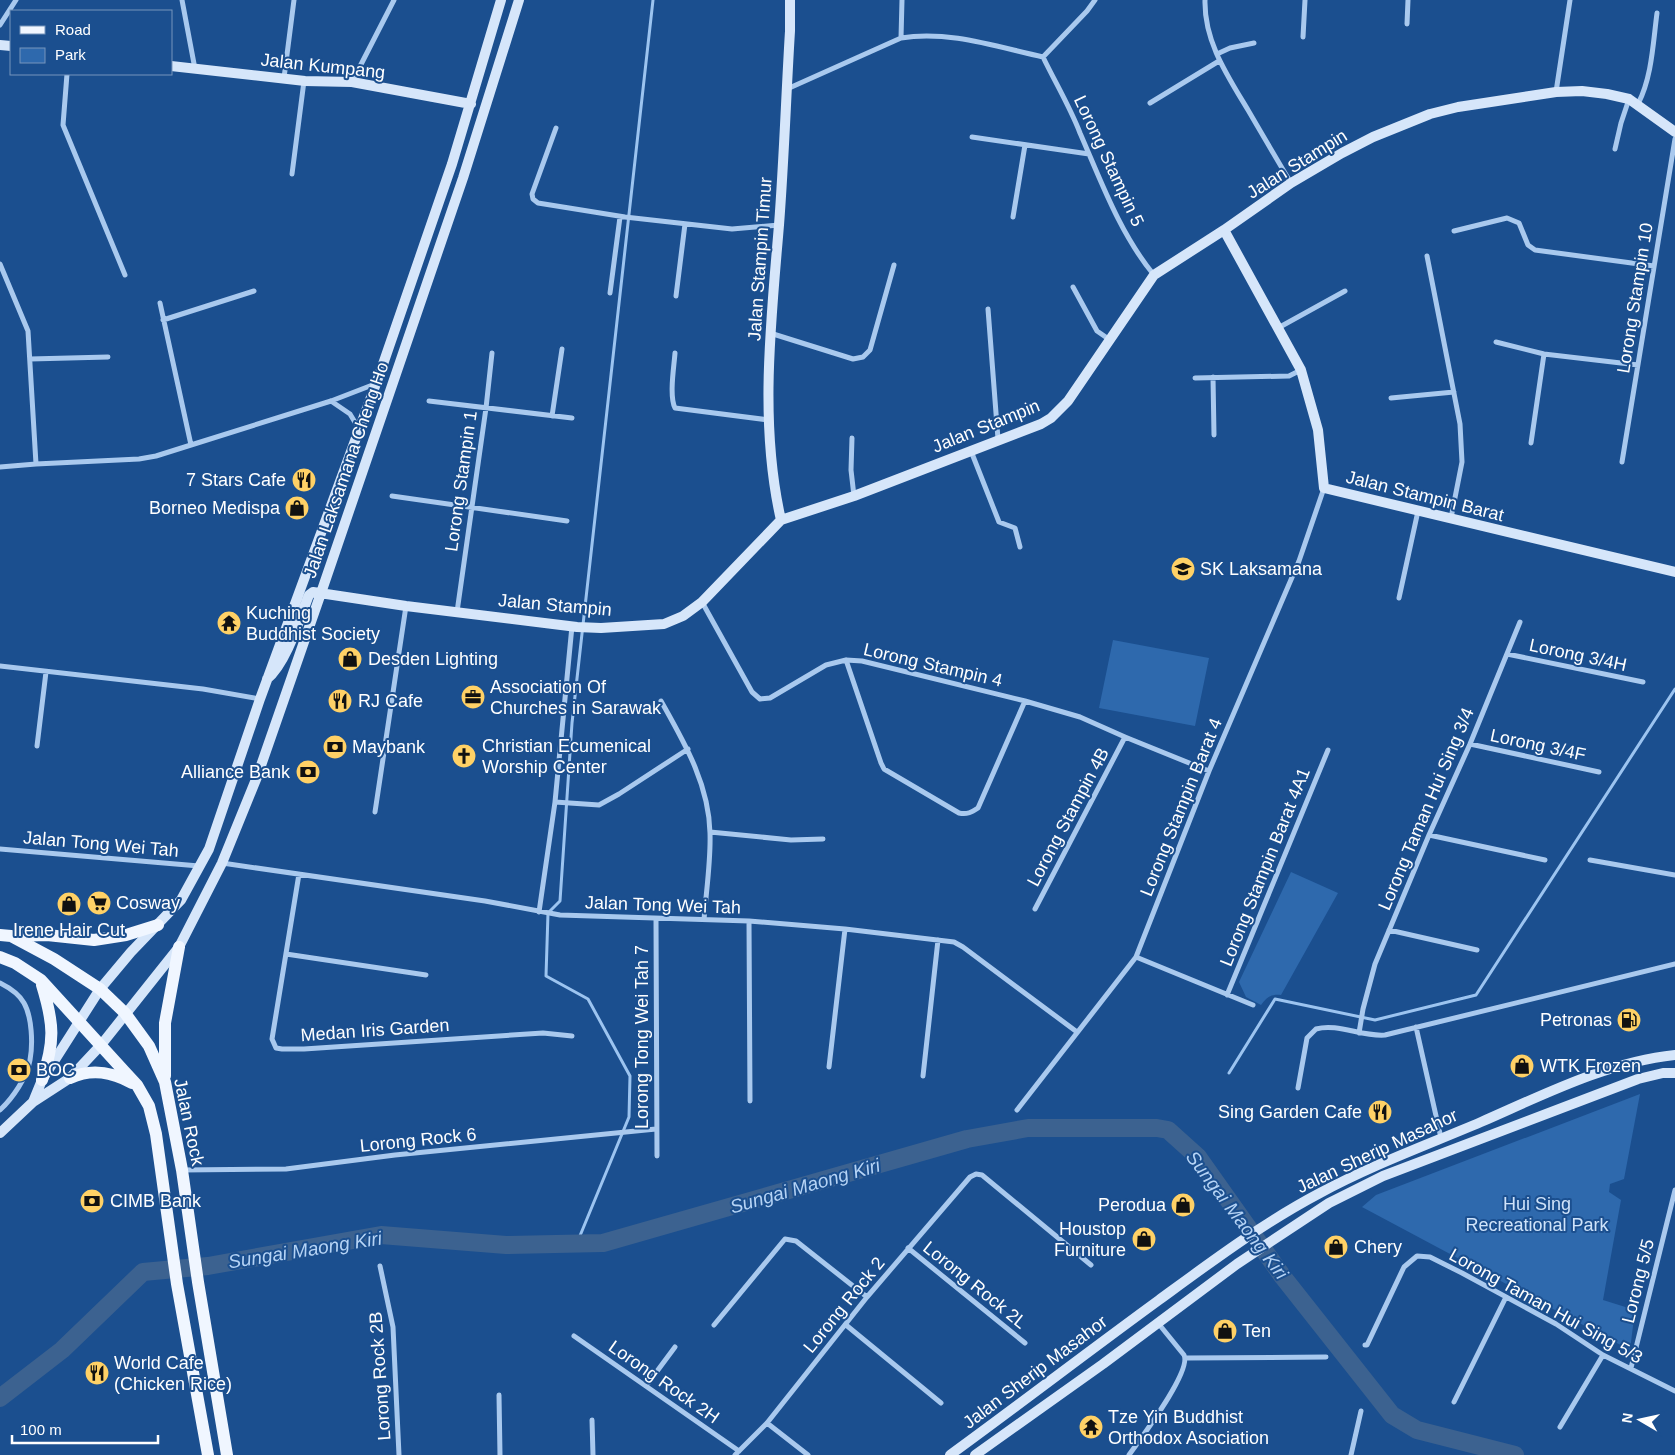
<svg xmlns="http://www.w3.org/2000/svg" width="1675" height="1455" viewBox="0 0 1675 1455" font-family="Arial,sans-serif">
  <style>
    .green { fill: #2e69ad }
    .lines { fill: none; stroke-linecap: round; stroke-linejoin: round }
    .stream { stroke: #9cc4f0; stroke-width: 3 }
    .river { stroke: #3c6290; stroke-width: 18 }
    .street { stroke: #a9c9ee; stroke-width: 5 }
    .secondary { stroke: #d6e6fa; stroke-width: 10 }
    .primary { stroke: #f0f6ff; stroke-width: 12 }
    .labels { text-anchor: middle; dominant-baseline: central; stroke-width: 4; stroke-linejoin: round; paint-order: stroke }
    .street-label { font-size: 18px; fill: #fff; stroke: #1b4f8f }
    .poi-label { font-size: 18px; fill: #fff; stroke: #1b4f8f; text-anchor: start }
    .park-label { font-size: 18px; fill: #cfe3fa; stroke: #1b4f8f }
    .water-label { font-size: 19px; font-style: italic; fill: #b5d3f5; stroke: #1b4f8f }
  </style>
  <rect width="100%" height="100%" fill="#1b4f8f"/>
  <!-- green -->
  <path class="green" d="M 1113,640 L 1209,658 L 1195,726 L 1099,708 Z
    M 1291,872 L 1338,893 L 1281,995 C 1271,994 1267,997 1261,1005 L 1246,997 L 1239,982 Z
    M 1640,1094 L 1624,1179 L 1610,1184 L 1609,1192 L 1621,1200 L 1603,1300 L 1635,1310 L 1630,1350 L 1362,1207 L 1376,1195 Z"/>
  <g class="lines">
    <!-- stream -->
    <path class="stream" d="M 1229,1073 L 1275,999 L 1375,1020 L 1476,995 L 1675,689
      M 577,1243 L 629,1117 L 630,1076 L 588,999 L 546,976 L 548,913 L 560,901 L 572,723 L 653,0"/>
    <!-- river -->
    <path class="river" d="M 0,1398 L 62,1350 L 143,1272 L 208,1266 L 381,1235 L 506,1245 L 603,1243 L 967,1139 L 1028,1128 L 1157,1128 L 1168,1130 L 1198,1157 L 1283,1277 L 1392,1415 L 1417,1430 L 1515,1455"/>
    <!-- street -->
    <path class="street" d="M 182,0 L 195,69
      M 1205,0 C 1204,41 1227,75 1248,110 C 1262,134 1276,158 1291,183
      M 1407,24 L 1408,0
      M 0,25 L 16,0
      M 1303,37 L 1305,0
      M 901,38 L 902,0
      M 1217,54 L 1230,48 L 1254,43
      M 1043,57 C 1055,82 1070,107 1080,133 C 1101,181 1120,234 1154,275
      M 1043,57 L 1087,11 L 1095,0
      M 67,74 L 63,125 L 125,275
      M 284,78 L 294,0
      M 352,82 L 394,0
      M 787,89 L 901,38 C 948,30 997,47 1043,57
      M 1556,92 L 1570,0
      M 1150,103 L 1219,61
      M 1638,104 C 1652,77 1653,43 1657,13
      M 556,128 L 532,194 L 533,199 L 538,203 L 625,217 L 732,229 L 779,225
      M 972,137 L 1089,154
      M 1615,149 L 1621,123 L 1629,99
      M 292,174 L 304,81
      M 1013,217 L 1025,145
      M 1454,231 L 1507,218 L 1519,223 L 1528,245 L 1535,250 L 1654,266
      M 1427,256 L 1460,424 L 1462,462 L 1451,518
      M 0,264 L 28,331 L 36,464
      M 1073,287 L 1097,331 L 1110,340
      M 610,293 L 620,217
      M 676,296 L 685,224
      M 988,309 L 998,439
      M 163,320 L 254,291
      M 1278,328 L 1345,291
      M 770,333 L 853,359 L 863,357 L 870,350 L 894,265
      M 1496,342 L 1544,354 L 1638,365
      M 675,353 C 674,367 669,396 675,408 L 769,420
      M 30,359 L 108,357
      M 1213,377 L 1214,435
      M 1195,378 L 1289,376 L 1301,370
      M 1391,398 L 1454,392
      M 331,401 L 350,414 L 359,429
      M 429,401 L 572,418
      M 552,416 L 562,349
      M 852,438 L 851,470 L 854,496
      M 1531,443 L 1544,354
      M 191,445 L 331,401 L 375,384
      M 971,451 L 999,522 L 1015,528 L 1020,547
      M 1622,462 L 1675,139
      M 0,467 L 36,464 L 139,459 L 156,456 L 191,445 L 160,303
      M 392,496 L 567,521
      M 1399,598 L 1418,511
      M 702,602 L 752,692 L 760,699 L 770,698 L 826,665 L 846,660 L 862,661 L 1025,701 L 1080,717 L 1125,737 L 1209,771
      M 457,612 L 486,408 L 492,353
      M 1507,654 L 1643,682
      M 846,660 L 881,763 L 884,769 L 959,813 C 967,815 972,812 978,808 L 1025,701
      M 0,666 L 203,689 L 260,699
      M 661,701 C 684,742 709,784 710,833 C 711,861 706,892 704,920
      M 1470,744 L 1599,772
      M 37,746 L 46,672
      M 555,802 L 599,805 L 619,794 L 688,749
      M 375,812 L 406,606
      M 710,832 L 791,840 L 823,839
      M 1429,835 L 1545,860
      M 0,849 L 199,866
      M 1590,860 L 1675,875
      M 222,863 L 485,901 L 560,915 L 749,921 L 845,929 L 954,942 L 963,947 L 1077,1032
      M 299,874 L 272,1039 L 276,1048 L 282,1049 L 304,1049 L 543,1033 L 572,1036
      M 1035,909 L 1125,737
      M 539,912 L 555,802 L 572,626
      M 656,919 L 657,1156
      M 749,921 L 750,1101
      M 1389,930 L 1477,950
      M 286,954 L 426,975
      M 1136,957 L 1253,1005
      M 0,983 C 8,987 19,994 24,1003 C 32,1017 33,1044 30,1060 C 27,1077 13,1098 0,1110
      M 1227,995 L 1328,750
      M 1416,1027 L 1441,1138
      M 1359,1033 L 1363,1009 L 1375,964 L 1429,835 L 1470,744 L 1520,622
      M 829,1067 L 845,929
      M 923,1076 L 938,940
      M 1298,1088 L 1307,1038 L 1316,1029 C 1338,1023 1362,1037 1385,1035 L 1675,964
      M 1017,1110 L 1136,957 L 1209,771 L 1299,561 L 1324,488
      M 182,1170 L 286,1169 L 395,1155 L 656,1129
      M 908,1248 L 1025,1343
      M 380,1266 L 393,1327 L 399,1455
      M 714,1325 L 785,1239 L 796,1241 L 867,1297
      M 846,1325 L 941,1403
      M 574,1336 L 739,1451
      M 1365,1345 L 1367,1345 L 1404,1267 L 1417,1256 L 1430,1257 L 1462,1273 L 1556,1324 L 1603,1355 L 1675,1391
      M 1186,1358 L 1326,1357
      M 1631,1368 L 1675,1190
      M 646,1386 L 675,1347
      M 499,1395 L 500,1455
      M 1454,1402 L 1506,1297
      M 592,1420 L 593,1455
      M 767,1423 L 808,1455
      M 1560,1427 L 1603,1355
      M 735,1455 L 767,1423 L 867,1297 L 970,1177 L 976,1174 L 982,1175 L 1091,1265
      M 1129,1455 C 1141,1438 1192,1371 1184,1355 L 1158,1323
      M 1351,1455 L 1361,1411"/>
    <!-- secondary -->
    <path class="secondary" d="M 0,45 L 11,46
      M 171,66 L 305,81 L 352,82 L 471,104
      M 1224,230 L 1301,370 L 1318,430 L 1324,488 L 1675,572
      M 781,520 C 759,424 771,322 779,225 C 784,160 786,96 790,31 L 790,0
      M 267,679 C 286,664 300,618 309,595 L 313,592 L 406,606 L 577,627 L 601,628 L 664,624 L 683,616 L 702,602 L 781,520 L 854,496 L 1041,424 L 1051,418 L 1068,401 L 1154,275 L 1224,230 L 1291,183 L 1342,153 L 1373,137 L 1430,114 L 1458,107 L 1556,92 L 1582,91 L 1607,94 L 1629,99 L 1675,132
      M 33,1102 L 42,1080 L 100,989 L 131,952 L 181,900 L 209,849 L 260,699 L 381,370 L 452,164 L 501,0
      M 0,1133 L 33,1102 L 70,1078 L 101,1045 L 179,947 L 222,863 L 257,777 L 321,593 L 463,178 L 519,0
      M 950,1455 C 1020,1404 1089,1351 1159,1300 C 1211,1262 1263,1223 1320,1193 C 1372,1165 1427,1145 1481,1122 C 1543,1095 1607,1062 1675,1055
      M 975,1455 L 1103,1364 L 1237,1264 L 1329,1203 L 1383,1176 L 1638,1079 L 1663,1073 L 1675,1073"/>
    <!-- primary -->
    <path class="primary" d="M 0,935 L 11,936 L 54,959 L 100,989 L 125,1013 L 149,1046 L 165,1082 L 182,1170 L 198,1282 L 227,1455
      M 14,936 L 47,935 L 94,940 L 126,935 L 158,925
      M 0,957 L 15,963 L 41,980 L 124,1071 L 137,1085 L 149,1106 L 156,1134 L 177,1284 L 208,1455
      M 165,1076 L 165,1023 L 179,947
      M 70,1078 C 92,1068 112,1072 132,1083
      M 42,1080 C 55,1041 54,1024 42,985"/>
  </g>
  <!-- icons -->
  <defs>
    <symbol id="restaurant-disc" viewBox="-11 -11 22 22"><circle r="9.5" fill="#ffd166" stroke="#1b4f8f"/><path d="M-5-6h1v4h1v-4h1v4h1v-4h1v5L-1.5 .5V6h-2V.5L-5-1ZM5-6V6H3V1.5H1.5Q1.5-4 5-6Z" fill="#111"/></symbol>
    <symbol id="shop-disc" viewBox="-11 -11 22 22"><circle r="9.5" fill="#ffd166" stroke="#1b4f8f"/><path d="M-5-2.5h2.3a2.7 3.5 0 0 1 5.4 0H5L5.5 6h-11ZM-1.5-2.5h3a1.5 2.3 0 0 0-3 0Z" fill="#111"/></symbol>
    <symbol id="school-disc" viewBox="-11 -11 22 22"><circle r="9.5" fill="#ffd166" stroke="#1b4f8f"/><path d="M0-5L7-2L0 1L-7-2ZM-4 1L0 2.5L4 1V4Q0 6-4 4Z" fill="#111"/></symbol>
    <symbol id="temple-disc" viewBox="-11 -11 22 22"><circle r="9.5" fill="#ffd166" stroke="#1b4f8f"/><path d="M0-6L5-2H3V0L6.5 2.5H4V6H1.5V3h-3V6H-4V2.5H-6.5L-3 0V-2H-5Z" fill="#111"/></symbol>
    <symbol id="office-disc" viewBox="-11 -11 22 22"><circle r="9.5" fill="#ffd166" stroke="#1b4f8f"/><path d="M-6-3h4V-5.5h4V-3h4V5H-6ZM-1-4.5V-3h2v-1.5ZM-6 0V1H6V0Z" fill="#111"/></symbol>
    <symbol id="bank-disc" viewBox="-11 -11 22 22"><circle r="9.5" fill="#ffd166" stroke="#1b4f8f"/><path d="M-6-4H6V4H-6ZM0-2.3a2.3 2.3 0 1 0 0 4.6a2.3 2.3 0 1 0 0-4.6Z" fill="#111"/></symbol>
    <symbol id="church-disc" viewBox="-11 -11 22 22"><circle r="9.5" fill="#ffd166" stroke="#1b4f8f"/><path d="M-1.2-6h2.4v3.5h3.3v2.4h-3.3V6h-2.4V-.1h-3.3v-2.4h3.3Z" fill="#111"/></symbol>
    <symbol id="supermarket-disc" viewBox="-11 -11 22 22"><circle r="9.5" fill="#ffd166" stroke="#1b4f8f"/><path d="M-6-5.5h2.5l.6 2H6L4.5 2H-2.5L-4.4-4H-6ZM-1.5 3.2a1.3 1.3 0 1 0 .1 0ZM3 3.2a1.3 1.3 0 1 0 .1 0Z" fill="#111"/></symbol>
    <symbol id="fuel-disc" viewBox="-11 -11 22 22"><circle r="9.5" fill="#ffd166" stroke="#1b4f8f"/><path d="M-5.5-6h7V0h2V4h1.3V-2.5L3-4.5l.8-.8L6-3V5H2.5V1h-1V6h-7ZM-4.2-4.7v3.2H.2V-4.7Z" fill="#111"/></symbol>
  </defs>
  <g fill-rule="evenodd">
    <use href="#restaurant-disc" x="290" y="466" width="28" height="28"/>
    <use href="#shop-disc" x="283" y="494" width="28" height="28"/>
    <use href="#school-disc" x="1169" y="555" width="28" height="28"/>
    <use href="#temple-disc" x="215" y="609" width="28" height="28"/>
    <use href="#shop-disc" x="336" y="645" width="28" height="28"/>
    <use href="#office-disc" x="459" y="683" width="28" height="28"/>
    <use href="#restaurant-disc" x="326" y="687" width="28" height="28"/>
    <use href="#bank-disc" x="321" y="733" width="28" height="28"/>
    <use href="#church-disc" x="450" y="742" width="28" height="28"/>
    <use href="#bank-disc" x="294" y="758" width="28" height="28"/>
    <use href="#supermarket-disc" x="85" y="889" width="28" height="28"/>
    <use href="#shop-disc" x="55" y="890" width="28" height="28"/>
    <use href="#fuel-disc" x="1615" y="1006" width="28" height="28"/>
    <use href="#shop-disc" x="1508" y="1052" width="28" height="28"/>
    <use href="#bank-disc" x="5" y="1056" width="28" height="28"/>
    <use href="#restaurant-disc" x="1366" y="1098" width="28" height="28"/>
    <use href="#bank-disc" x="78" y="1187" width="28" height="28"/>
    <use href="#shop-disc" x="1169" y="1191" width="28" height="28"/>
    <use href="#shop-disc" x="1130" y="1225" width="28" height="28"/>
    <use href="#shop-disc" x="1322" y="1233" width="28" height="28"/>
    <use href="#shop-disc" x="1211" y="1317" width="28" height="28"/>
    <use href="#restaurant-disc" x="83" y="1359" width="28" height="28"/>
    <use href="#temple-disc" x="1077" y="1413" width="28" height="28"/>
  </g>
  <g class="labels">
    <!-- street labels -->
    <g class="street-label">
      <text transform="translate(323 66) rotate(6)">Jalan Kumpang</text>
      <text transform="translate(1109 161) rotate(65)">Lorong Stampin 5</text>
      <text transform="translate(1297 164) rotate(-32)">Jalan Stampin</text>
      <text transform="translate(760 259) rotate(-86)">Jalan Stampin Timur</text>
      <text transform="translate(1635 298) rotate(-81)">Lorong Stampin 10</text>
      <text transform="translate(986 426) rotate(-22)">Jalan Stampin</text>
      <text transform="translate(346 470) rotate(-71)">Jalan Laksamana Cheng Ho</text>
      <text transform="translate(461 481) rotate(-82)">Lorong Stampin 1</text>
      <text transform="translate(1425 496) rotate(14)">Jalan Stampin Barat</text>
      <text transform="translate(555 605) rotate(5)">Jalan Stampin</text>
      <text transform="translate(1578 655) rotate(12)">Lorong 3/4H</text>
      <text transform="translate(933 665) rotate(13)">Lorong Stampin 4</text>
      <text transform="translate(1538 745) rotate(12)">Lorong 3/4F</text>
      <text transform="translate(1181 807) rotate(-68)">Lorong Stampin Barat 4</text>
      <text transform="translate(1426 809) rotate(-67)">Lorong Taman Hui Sing 3/4</text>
      <text transform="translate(1068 817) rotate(-62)">Lorong Stampin 4B</text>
      <text transform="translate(101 844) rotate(5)">Jalan Tong Wei Tah</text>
      <text transform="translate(1265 867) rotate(-68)">Lorong Stampin Barat 4A1</text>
      <text transform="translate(663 905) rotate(2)">Jalan Tong Wei Tah</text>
      <text transform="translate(375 1030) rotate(-4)">Medan Iris Garden</text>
      <text transform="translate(642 1037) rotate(-90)">Lorong Tong Wei Tah 7</text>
      <text transform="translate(189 1122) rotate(78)">Jalan Rock</text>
      <text transform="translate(418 1140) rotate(-6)">Lorong Rock 6</text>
      <text transform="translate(1377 1151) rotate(-25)">Jalan Sherip Masahor</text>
      <text transform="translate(1638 1281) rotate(-76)">Lorong 5/5</text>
      <text transform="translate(975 1285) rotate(39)">Lorong Rock 2L</text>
      <text transform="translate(844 1305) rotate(-51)">Lorong Rock 2</text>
      <text transform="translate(1546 1306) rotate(29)">Lorong Taman Hui Sing 5/3</text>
      <text transform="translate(1035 1372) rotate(-37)">Jalan Sherip Masahor</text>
      <text transform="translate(380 1376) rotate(-94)">Lorong Rock 2B</text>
      <text transform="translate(664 1382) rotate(35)">Lorong Rock 2H</text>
    </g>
    <!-- poi labels -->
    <g class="poi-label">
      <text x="286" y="480" text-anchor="end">7 Stars Cafe</text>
      <text x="280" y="508" text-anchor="end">Borneo Medispa</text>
      <text x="1200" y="569">SK Laksamana</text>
      <text x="246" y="613">Kuching<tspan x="246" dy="21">Buddhist Society</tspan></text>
      <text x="368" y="659">Desden Lighting</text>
      <text x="490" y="687">Association Of<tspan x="490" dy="21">Churches in Sarawak</tspan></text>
      <text x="358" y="701">RJ Cafe</text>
      <text x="482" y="746">Christian Ecumenical<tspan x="482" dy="21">Worship Center</tspan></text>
      <text x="352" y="747">Maybank</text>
      <text x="290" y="772" text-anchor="end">Alliance Bank</text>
      <text x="116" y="903">Cosway</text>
      <text x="69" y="930" text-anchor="middle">Irene Hair Cut</text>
      <text x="1612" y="1020" text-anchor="end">Petronas</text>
      <text x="1540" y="1066">WTK Frozen</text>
      <text x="36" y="1070">BOC</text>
      <text x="1362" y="1112" text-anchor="end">Sing Garden Cafe</text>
      <text x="110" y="1201">CIMB Bank</text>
      <text x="1166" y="1205" text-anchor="end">Perodua</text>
      <text x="1126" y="1229" text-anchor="end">Houstop<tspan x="1126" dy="21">Furniture</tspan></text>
      <text x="1354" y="1247">Chery</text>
      <text x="1242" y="1331">Ten</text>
      <text x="114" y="1363">World Cafe<tspan x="114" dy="21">(Chicken Rice)</tspan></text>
      <text x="1108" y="1417">Tze Yin Buddhist<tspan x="1108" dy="21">Orthodox Asociation</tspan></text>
    </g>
    <!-- park labels -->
    <g class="park-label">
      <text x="1537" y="1204">Hui Sing<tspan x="1537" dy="21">Recreational Park</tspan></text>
    </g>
    <!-- water labels -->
    <g class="water-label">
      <text transform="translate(805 1186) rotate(-16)">Sungai Maong Kiri</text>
      <text transform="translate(1237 1215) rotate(53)">Sungai Maong Kiri</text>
      <text transform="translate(305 1250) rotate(-9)">Sungai Maong Kiri</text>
    </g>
  </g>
  <!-- legend -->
  <rect x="10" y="10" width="162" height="65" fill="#1b4f8f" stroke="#7695bc"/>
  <rect x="20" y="26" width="25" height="8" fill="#f0f6ff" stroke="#7695bc"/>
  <text x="55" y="35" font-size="15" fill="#ffffff">Road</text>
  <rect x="20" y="48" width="25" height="15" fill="#2e69ad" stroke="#7695bc"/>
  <text x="55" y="60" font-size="15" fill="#ffffff">Park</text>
  <!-- north arrow -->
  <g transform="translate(1640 1420) rotate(279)" stroke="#1b4f8f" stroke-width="4" paint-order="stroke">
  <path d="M0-4L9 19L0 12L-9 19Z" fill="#ffffff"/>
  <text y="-8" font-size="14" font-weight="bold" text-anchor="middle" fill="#ffffff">N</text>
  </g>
  <!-- scale -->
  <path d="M12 1435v8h146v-8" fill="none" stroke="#ffffff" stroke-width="2.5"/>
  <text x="20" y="1435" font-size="15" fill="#ffffff" stroke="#1b4f8f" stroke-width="4" paint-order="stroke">100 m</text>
</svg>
